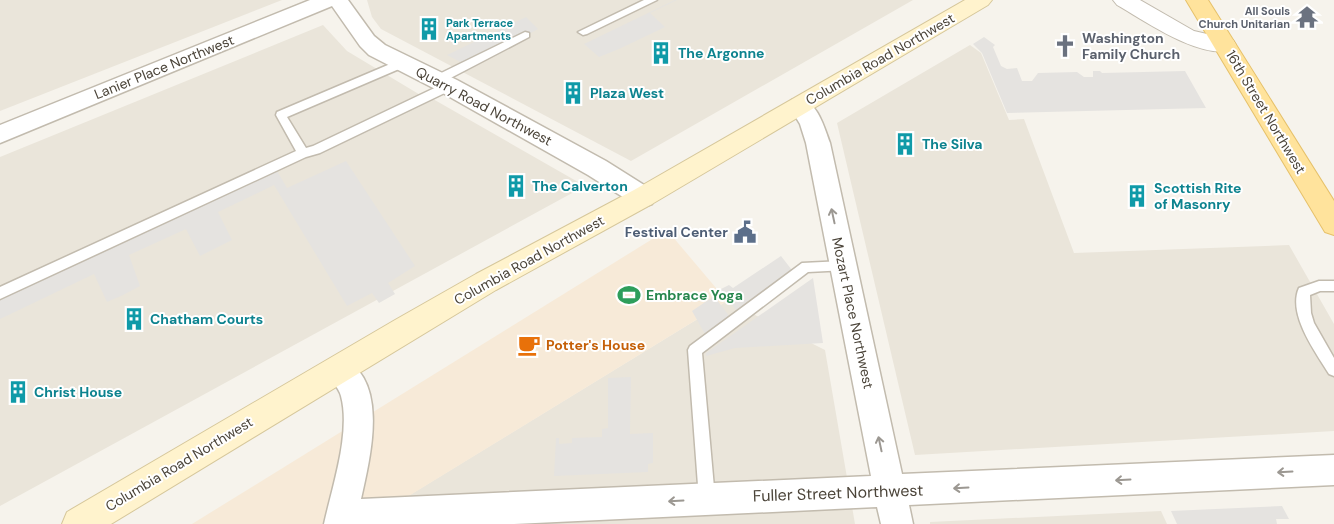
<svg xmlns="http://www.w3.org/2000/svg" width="1334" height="524" viewBox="0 0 1334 524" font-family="'DM Sans',sans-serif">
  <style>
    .residential { fill: #eae5da }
    .commercial { fill: #f7ead8 }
    .parking { fill: #e5e3e0 }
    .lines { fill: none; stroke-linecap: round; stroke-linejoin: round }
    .service-casing { stroke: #c2bbae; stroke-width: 3 }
    .minor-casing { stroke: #c2bbae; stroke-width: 3 }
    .tertiary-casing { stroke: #c2bbae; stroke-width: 2 }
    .secondary-casing { stroke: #d6c79b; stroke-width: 2 }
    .primary-casing { stroke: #e6c16a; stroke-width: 2 }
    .service { fill: #fff; fill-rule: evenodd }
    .minor { fill: #fff; fill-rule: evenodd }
    .tertiary { fill: #fff; fill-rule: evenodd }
    .secondary { fill: #fff3cd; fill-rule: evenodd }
    .primary { fill: #ffe39c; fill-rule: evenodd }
    .oneway { stroke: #9c9892 }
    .labels { text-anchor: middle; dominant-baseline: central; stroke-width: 4; stroke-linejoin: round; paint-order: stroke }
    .far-worship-label { font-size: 11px; font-weight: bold; fill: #5b616d; stroke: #fff; text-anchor: end }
    .far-culture-label { font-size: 11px; font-weight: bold; fill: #0d838f; stroke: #fff; text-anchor: start }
    .worship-label { font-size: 14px; font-weight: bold; fill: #5b616d; stroke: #fff; text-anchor: start }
    .culture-label { font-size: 14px; font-weight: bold; fill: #0d838f; stroke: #fff; text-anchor: start }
    .street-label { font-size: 14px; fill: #4b4439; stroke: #fff }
    .service-label { font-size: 14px; font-weight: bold; fill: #4e5e75; stroke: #fff; text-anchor: end }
    .leisure-label { font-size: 14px; font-weight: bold; fill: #27864d; stroke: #fff; text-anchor: start }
    .food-label { font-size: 14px; font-weight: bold; fill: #c56008; stroke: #fff; text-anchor: start }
    .near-street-label { font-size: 16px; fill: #4b4439; stroke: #fff }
  </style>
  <rect width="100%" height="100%" fill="#f6f3ec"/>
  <!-- residential -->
  <path class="residential" d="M 0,0 L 282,0 L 0,111 Z
    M 367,0 L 913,0 L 631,161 L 381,29 L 372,17 Z
    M 323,25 L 347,51 L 422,96 L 0,287 L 0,157 Z
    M 970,45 L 981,53 L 1009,120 L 1024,119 L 1074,253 L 1289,245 L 1334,324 L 1334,431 L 915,455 L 837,123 Z
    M 433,99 L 585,186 L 0,506 L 0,297 Z
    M 727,301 L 825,350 L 855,524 L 392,524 L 395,504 Z
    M 1161,511 L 1167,524 L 930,524 L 930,522 Z"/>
  <!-- commercial -->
  <path class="commercial" d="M 667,230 L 727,301 L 363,524 L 192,524 Z"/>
  <!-- parking -->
  <path class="parking" d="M 675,0 L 677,0 L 650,13 L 665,27 L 619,49 L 599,57 L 584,44 Z
    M 526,17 L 538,29 L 470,67 L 447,55 Z
    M 984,37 L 995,45 L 993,47 L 1001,66 L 1007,69 L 1017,68 L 1022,81 L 1032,81 L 1038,73 L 1077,72 L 1084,77 L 1093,77 L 1093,71 L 1100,71 L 1102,73 L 1185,71 L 1206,108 L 1007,113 L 982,53 L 973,44 Z
    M 346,161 L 415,266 L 388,283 L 395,294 L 379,303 L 372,293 L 347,306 L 274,185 L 218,212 L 232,240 L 200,256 L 186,229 L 129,255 L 140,286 L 123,295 L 107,302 L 94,274 L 0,319 L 0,299 L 277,171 L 287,188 Z
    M 781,256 L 795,274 L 738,312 L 719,290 L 729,285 L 733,288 Z
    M 813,278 L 823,343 L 735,348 L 706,356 L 706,353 Z
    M 714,296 L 730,317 L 705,334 L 692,311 Z
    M 631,377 L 630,434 L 653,433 L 653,463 L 648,464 L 648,472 L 554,476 L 556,438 L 559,438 L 559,444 L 572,443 L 572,438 L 602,437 L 602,429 L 608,428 L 608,378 Z
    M 1282,506 L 1289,519 L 1276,519 L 1277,524 L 1177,524 L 1171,511 Z"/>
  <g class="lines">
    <defs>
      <path id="service" d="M 644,0 L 657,0 L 587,34 L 583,35 L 578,32 Z
        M 525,32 L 529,33 L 529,37 L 441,83 L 437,84 L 432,80 L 433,77 Z
        M 402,59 L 407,63 L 406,66 L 287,117 L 306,148 L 313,146 L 445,83 L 453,83 L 454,86 L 453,89 L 320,153 L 306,157 L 0,299 L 0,287 L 296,151 L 276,115 L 277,112 Z
        M 843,261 L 847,262 L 849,266 L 847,270 L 808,272 L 702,353 L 715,499 L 712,504 L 707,507 L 702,504 L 699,499 L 688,350 L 690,346 L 802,263 Z
        M 1319,281 L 1334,281 L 1334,291 L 1320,291 L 1310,295 L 1311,313 L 1314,323 L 1334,358 L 1334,376 L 1329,374 C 1316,353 1287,314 1299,288 Z"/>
      <path id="minor" d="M 310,0 L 348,0 L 374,36 L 385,45 L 457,80 L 606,161 L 652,190 L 655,197 L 652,204 L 643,207 L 634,204 L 588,175 L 441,92 L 369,55 L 360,46 L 332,6 L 0,143 L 0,125 Z
        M 800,98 C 818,103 824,127 830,143 L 902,474 L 1334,455 L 1334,485 L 909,505 L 913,524 L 881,524 L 877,507 L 514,524 L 324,524 C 332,487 351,433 341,396 C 339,387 329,379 325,370 L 329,361 L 339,357 C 391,377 370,458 361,499 L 871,476 L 806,143 L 800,124 L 789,106 L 792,100 Z"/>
      <path id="tertiary" d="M 1113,0 L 1140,0 L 1194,31 L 1233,40 L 1236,45 L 1233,50 C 1200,60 1145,21 1117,5 Z"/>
      <path id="secondary" d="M 965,0 L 992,0 L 988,5 L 652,204 L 496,290 L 111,524 L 62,524 L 67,512 L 395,320 L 476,274 L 634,190 Z"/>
      <path id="primary" d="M 1186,0 L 1208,0 L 1334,201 L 1334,235 L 1325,232 Z"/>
    </defs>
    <!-- service casing -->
    <use href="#service" class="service-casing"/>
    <!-- minor casing -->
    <use href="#minor" class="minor-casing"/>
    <!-- tertiary casing -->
    <use href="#tertiary" class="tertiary-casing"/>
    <!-- secondary casing -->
    <use href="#secondary" class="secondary-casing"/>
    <!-- primary casing -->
    <use href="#primary" class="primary-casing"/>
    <!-- service -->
    <use href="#service" class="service"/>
    <!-- minor -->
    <use href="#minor" class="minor"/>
    <!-- tertiary -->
    <use href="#tertiary" class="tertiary"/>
    <!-- secondary -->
    <use href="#secondary" class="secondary"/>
    <!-- primary -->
    <use href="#primary" class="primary"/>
  </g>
  <!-- one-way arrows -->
  <defs><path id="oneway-shaft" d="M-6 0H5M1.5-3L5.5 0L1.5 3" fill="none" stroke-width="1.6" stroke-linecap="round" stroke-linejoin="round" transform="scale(1.25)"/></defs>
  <g class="oneway">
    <use href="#oneway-shaft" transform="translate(833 216) rotate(-102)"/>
    <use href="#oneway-shaft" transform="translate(880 444) rotate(-102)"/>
    <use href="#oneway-shaft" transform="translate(1285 472) rotate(177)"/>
    <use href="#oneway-shaft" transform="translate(1123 480) rotate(177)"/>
    <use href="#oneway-shaft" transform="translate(961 488) rotate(177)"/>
    <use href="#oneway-shaft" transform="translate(676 501) rotate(177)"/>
  </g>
  <!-- icons -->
  <defs>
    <symbol id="temple-bare" viewBox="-9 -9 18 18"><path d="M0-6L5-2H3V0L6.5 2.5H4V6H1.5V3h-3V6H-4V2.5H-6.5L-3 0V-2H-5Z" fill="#6b7280" stroke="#fff" stroke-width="2.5" paint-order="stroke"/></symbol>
    <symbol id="building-bare" viewBox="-9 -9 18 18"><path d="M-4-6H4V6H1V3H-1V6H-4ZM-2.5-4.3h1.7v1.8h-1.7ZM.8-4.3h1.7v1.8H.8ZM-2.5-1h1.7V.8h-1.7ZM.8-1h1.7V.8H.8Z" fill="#0f9aa8" stroke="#fff" stroke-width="2.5" paint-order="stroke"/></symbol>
    <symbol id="church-bare" viewBox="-9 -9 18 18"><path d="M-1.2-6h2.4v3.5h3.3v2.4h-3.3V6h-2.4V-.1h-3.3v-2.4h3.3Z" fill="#6b7280" stroke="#fff" stroke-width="2.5" paint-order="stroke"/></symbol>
    <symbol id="civic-bare" viewBox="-9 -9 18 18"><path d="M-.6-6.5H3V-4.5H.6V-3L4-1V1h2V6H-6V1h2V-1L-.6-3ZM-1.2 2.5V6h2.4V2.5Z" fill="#5c6f8a" stroke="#fff" stroke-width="2.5" paint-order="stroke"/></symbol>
    <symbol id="stadium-bare" viewBox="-9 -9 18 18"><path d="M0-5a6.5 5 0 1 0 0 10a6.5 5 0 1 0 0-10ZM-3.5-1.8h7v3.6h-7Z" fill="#2e9e5b" stroke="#fff" stroke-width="2.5" paint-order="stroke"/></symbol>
    <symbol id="cafe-bare" viewBox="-9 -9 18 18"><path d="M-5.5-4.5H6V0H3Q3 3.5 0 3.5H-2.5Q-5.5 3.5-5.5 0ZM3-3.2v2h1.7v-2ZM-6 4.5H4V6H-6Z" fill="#e8710a" stroke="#fff" stroke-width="2.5" paint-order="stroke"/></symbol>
  </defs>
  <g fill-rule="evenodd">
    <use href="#temple-bare" x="1291" y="1" width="32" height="32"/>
    <use href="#building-bare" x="413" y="13" width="32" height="32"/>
    <use href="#church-bare" x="1049" y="30" width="32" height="32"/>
    <use href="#building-bare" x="645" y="37" width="32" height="32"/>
    <use href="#building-bare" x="557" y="77" width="32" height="32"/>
    <use href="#building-bare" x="889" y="128" width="32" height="32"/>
    <use href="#building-bare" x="500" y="170" width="32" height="32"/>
    <use href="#building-bare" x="1121" y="180" width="32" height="32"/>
    <use href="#civic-bare" x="729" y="216" width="32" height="32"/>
    <use href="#stadium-bare" x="613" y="279" width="32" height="32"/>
    <use href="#building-bare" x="118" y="303" width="32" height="32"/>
    <use href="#cafe-bare" x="513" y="329" width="32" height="32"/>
    <use href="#building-bare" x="2" y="376" width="32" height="32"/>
  </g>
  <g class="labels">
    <!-- far-worship labels -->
    <g class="far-worship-label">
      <text x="1290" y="11">All Souls<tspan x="1290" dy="13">Church Unitarian</tspan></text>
    </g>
    <!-- far-culture labels -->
    <g class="far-culture-label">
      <text x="446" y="23">Park Terrace<tspan x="446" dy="13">Apartments</tspan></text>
    </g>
    <!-- worship labels -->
    <g class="worship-label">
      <text x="1082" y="38">Washington<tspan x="1082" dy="16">Family Church</tspan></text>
    </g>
    <!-- culture labels -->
    <g class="culture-label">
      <text x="678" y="53">The Argonne</text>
      <text x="590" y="93">Plaza West</text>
      <text x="922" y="144">The Silva</text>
      <text x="532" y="186">The Calverton</text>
      <text x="1154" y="188">Scottish Rite<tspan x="1154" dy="16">of Masonry</tspan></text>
      <text x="150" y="319">Chatham Courts</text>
      <text x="34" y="392">Christ House</text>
    </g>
    <!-- street labels -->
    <g class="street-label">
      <text transform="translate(880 59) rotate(-30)">Columbia Road Northwest</text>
      <text transform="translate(164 67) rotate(-22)">Lanier Place Northwest</text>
      <text transform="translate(484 106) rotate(28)">Quarry Road Northwest</text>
      <text transform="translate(1266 112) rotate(59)">16th Street Northwest</text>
      <text transform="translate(529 260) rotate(-29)">Columbia Road Northwest</text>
      <text transform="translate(853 313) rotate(78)">Mozart Place Northwest</text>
      <text transform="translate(179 464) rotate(-31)">Columbia Road Northwest</text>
    </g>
    <!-- service labels -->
    <g class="service-label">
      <text x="728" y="232">Festival Center</text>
    </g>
    <!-- leisure labels -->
    <g class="leisure-label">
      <text x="646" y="295">Embrace Yoga</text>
    </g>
    <!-- food labels -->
    <g class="food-label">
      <text x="546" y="345">Potter's House</text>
    </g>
    <!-- near-street labels -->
    <g class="near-street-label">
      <text transform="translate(838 493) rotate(-2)">Fuller Street Northwest</text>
    </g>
  </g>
</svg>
